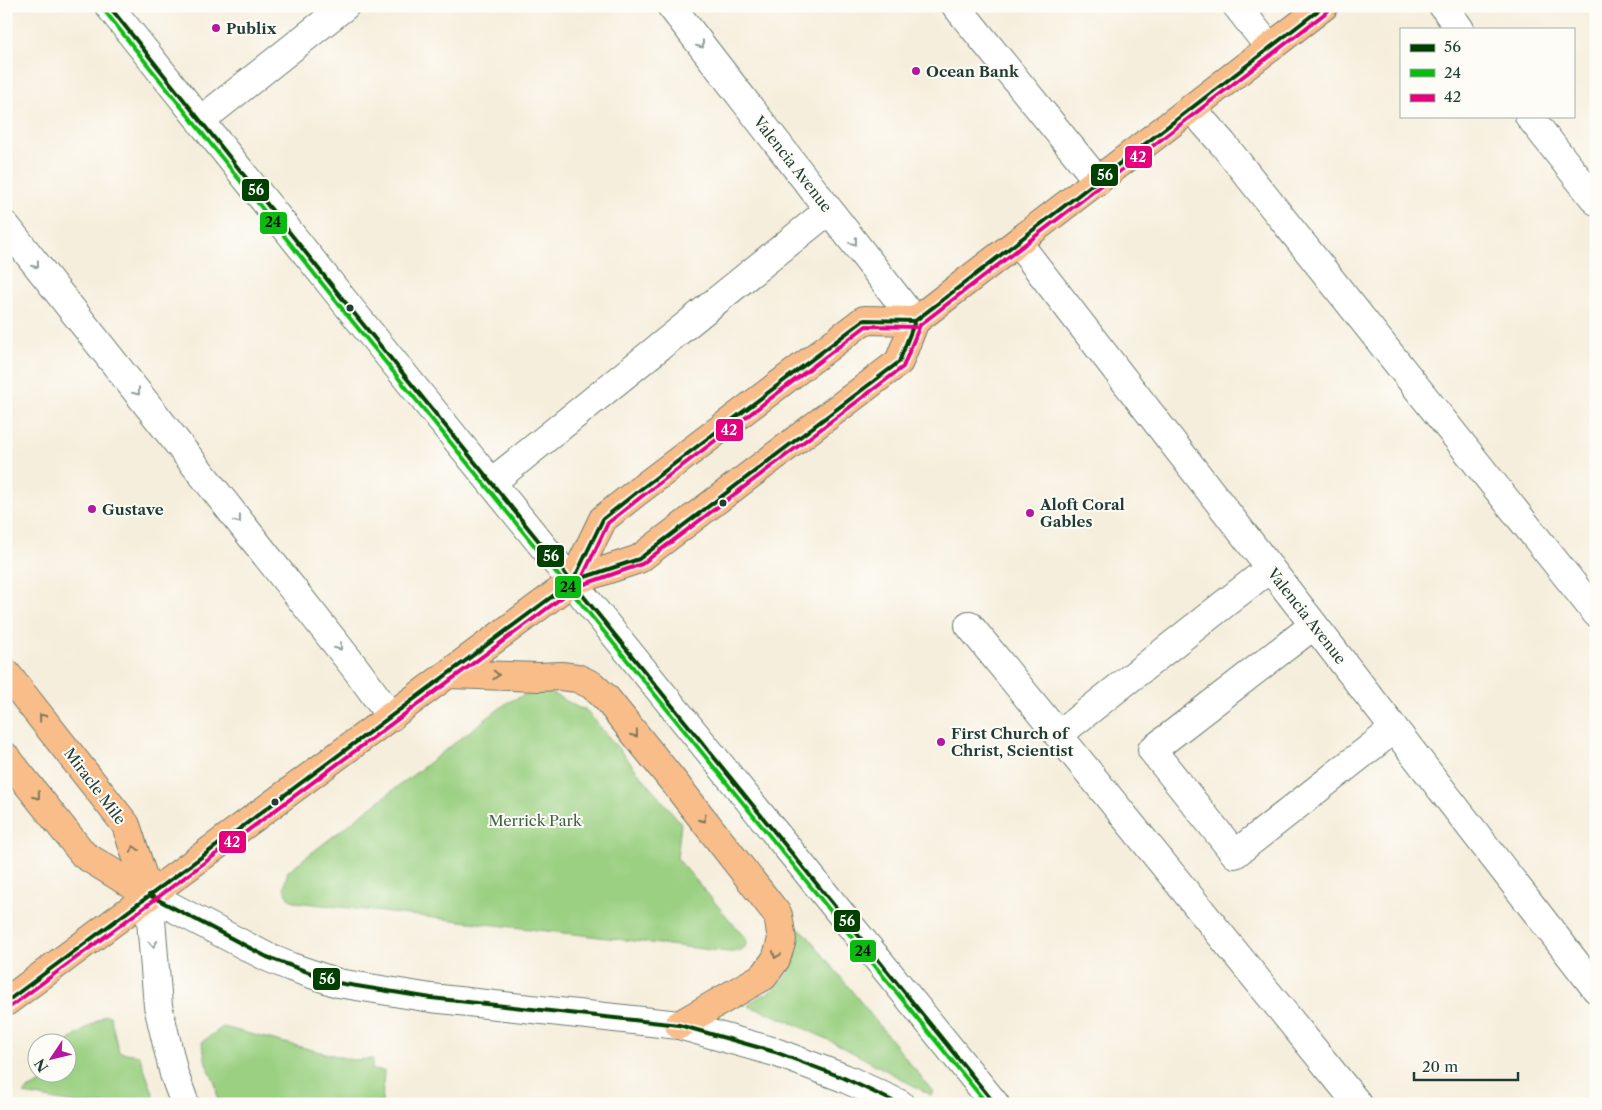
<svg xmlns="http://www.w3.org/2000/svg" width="1602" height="1110" viewBox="0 0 1602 1110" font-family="'Libre Caslon Text',serif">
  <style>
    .green { fill: #9bd082; stroke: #5d865b }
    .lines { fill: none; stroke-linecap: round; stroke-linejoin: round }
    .minor-casing { stroke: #6a7b6f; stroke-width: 30 }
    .major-casing { stroke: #6a7b6f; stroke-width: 30 }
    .minor { stroke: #fff; stroke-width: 28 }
    .major { stroke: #f9bd89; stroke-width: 28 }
    .bus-1-casing { stroke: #fdfcf7; stroke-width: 8 }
    .bus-2-casing { stroke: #fdfcf7; stroke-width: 8 }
    .bus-3-casing { stroke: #fdfcf7; stroke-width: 8 }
    .bus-1 { stroke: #004000; stroke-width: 4 }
    .bus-2 { stroke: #0bbb12; stroke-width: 4 }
    .bus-3 { stroke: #e5007d; stroke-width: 4 }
    .oneway { stroke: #8f9e9a }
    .oneway2 { stroke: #81775a }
    .poi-dot { fill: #b5179e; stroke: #fdfcf7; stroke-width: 2 }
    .bus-dot { fill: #1f3d34; stroke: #fdfcf7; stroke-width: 2 }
    .labels { text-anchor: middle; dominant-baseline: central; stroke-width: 4; stroke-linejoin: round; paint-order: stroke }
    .poi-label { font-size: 15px; font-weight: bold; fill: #1f3d34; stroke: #fdfcf7; text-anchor: start }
    .street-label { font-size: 15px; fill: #1f3d34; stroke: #fdfcf7 }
    .park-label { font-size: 15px; fill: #3e6248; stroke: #fdfcf7 }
    .line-badge { stroke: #fdfcf7; stroke-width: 2 }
    .badge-label { font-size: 14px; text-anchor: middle; font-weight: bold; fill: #fff }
    .pale-badge-label { font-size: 14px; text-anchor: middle; font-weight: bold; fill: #111 }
  </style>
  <rect width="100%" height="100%" fill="#fdfcf7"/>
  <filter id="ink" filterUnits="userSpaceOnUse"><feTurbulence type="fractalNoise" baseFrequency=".02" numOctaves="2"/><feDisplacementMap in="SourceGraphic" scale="10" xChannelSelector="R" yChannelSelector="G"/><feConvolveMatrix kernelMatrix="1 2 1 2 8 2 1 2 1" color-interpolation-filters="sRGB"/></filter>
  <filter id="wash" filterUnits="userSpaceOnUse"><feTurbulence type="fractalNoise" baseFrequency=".0096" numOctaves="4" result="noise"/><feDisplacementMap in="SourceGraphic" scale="20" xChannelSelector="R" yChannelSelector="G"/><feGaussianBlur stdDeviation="1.12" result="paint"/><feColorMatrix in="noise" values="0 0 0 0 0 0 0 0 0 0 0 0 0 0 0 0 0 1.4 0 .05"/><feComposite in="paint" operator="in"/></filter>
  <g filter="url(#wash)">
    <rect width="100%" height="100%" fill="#f6eedc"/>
    <!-- green -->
    <path class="green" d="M 534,691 L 550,692 L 579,708 L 585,709 L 681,823 L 677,858 L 746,939 C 748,950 738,952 729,952 L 296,902 L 288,898 L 284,887 L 288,871 L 508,702 Z
      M 797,930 L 801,930 L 806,934 L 933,1092 L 931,1095 C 873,1064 810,1026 748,1006 C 752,999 757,999 764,995 C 774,990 784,980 790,970 C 797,956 793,943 797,930 Z
      M 105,1015 L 110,1016 L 119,1052 L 139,1055 L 157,1104 L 78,1104 L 24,1094 L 25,1091 L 40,1084 L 52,1073 L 68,1072 L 67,1042 Z
      M 223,1027 L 352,1060 L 373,1059 L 372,1070 L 384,1071 L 382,1104 L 218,1104 L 216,1086 L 206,1063 L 202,1042 Z"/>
  </g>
  <g filter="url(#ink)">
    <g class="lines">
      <defs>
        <path id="minor" d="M 109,6 L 349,307 L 995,1104
          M 671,6 L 915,321
          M 956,6 L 1098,181
          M 1237,6 L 1270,48
          M 1443,6 L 1460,29
          M 1192,109 L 1223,144 L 1596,613
          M 1529,116 L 1596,201
          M 200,121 L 345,6
          M 6,226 L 356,669 L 391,717
          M 1018,243 L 1596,989
          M 492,482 L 829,210
          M 969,625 L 1358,1104
          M 1314,625 L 1152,750 L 1235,854 L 1394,729
          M 1058,735 L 1270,568
          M 149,895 L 267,957 L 291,967 L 338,983 L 431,998 L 679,1025 L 775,1052 L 844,1078 L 900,1104
          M 149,895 L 158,1006 L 174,1074 L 185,1104"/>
        <path id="major" d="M 573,581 L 603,519 L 637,492 L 864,320 L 915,321
          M 6,673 L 126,825 L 149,895
          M 448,674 L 539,677 L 561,676 L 577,678 L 592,685 L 606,698 L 673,781 L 778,915 L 782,940 L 776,959 L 764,976 L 679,1025
          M 6,757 L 84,855 L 149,895
          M 6,1002 L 573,581 L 639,559 L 899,362 L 915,321 L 1324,6"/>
      </defs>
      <!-- minor casing -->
      <use href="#minor" class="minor-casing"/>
      <!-- major casing -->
      <use href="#major" class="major-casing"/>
      <!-- minor -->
      <use href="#minor" class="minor"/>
      <!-- major -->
      <use href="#major" class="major"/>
      <defs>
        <path id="bus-1" d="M 109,6 L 349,307 L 995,1104
          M 573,581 L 603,519 L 637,492 L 864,320 L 915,321 L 948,296
          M 149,895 L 267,957 L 338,983 L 431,998 L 679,1025 L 775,1052 L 844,1078 L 899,1104
          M 6,1002 L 573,581 L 639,559 L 899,362 L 915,321 L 1324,6"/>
        <path id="bus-2" d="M 104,10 L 344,311 L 987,1104"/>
        <path id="bus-3" d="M 579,584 L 608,523 L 641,497 L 866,326 L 915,327
          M 10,1007 L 576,587 L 642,564 L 903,367 L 920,325 L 1328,11"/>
      </defs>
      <!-- bus-1 casing -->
      <use href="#bus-1" class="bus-1-casing"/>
      <!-- bus-2 casing -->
      <use href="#bus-2" class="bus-2-casing"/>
      <!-- bus-3 casing -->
      <use href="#bus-3" class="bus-3-casing"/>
      <!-- bus-1 -->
      <use href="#bus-1" class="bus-1"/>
      <!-- bus-2 -->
      <use href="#bus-2" class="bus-2"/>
      <!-- bus-3 -->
      <use href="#bus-3" class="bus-3"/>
    </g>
    <!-- one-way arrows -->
    <defs><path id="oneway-chevron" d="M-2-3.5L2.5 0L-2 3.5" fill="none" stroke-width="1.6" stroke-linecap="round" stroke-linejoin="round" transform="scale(1.25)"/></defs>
    <g class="oneway">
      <use href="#oneway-chevron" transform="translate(701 45) rotate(52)"/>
      <use href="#oneway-chevron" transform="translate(854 242) rotate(52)"/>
      <use href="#oneway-chevron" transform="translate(36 265) rotate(52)"/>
      <use href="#oneway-chevron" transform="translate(137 392) rotate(52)"/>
      <use href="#oneway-chevron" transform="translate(238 520) rotate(52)"/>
      <use href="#oneway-chevron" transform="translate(339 647) rotate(52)"/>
      <use href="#oneway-chevron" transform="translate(153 944) rotate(85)"/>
    </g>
    <g class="oneway2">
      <use href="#oneway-chevron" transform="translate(496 675) rotate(2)"/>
      <use href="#oneway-chevron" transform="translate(42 717) rotate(-129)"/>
      <use href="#oneway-chevron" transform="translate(635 734) rotate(51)"/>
      <use href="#oneway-chevron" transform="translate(37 796) rotate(51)"/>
      <use href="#oneway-chevron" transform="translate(703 819) rotate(52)"/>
      <use href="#oneway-chevron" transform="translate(134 849) rotate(-108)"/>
      <use href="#oneway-chevron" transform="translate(776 955) rotate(112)"/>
    </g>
  </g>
  <!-- markers -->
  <g class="poi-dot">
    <circle cx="216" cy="28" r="5"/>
    <circle cx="916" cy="71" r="5"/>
    <circle cx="92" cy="509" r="5"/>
    <circle cx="1030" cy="513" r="5"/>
    <circle cx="941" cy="742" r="5"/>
  </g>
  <g class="bus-dot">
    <circle cx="350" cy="308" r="4.5"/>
    <circle cx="723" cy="503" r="4.5"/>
    <circle cx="275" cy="802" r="4.5"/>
  </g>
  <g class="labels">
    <!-- poi labels -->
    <g class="poi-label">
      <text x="226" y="28">Publix</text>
      <text x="926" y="71">Ocean Bank</text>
      <text x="1040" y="504">Aloft Coral<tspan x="1040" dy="17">Gables</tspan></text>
      <text x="102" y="509">Gustave</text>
      <text x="951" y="733">First Church of<tspan x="951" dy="17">Christ, Scientist</tspan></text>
    </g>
    <!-- street labels -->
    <g class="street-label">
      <text transform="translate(793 164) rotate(52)">Valencia Avenue</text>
      <text transform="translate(1307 616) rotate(52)">Valencia Avenue</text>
      <text transform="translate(95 786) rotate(53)">Miracle Mile</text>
    </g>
    <!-- park labels -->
    <g class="park-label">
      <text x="535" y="820">Merrick Park</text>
    </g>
  </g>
  <g class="line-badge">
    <rect x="1124" y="145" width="29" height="24" rx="5" fill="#e5007d"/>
    <rect x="1090" y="163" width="29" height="24" rx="5" fill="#004000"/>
    <rect x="241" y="178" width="29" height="24" rx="5" fill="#004000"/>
    <rect x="259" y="211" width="29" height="24" rx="5" fill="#0bbb12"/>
    <rect x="715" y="418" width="29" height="24" rx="5" fill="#e5007d"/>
    <rect x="536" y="544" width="29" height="24" rx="5" fill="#004000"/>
    <rect x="554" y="575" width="28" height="24" rx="5" fill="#0bbb12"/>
    <rect x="218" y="830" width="29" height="24" rx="5" fill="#e5007d"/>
    <rect x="833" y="909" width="28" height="24" rx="5" fill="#004000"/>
    <rect x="849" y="939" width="28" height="24" rx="5" fill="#0bbb12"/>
    <rect x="312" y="967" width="29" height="24" rx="5" fill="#004000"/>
  </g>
  <g class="badge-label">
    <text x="1138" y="162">42</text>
    <text x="1105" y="180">56</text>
    <text x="256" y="195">56</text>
    <text x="729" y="435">42</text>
    <text x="551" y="561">56</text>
    <text x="232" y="847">42</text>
    <text x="847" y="926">56</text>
    <text x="327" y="984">56</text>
  </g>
  <g class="pale-badge-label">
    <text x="273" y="227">24</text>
    <text x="568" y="592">24</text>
    <text x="863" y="956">24</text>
  </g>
  <!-- margin -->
  <rect width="1602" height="1110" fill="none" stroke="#fdfcf7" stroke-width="25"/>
  <!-- legend -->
  <rect x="1400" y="28" width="175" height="90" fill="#fdfcf7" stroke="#a4b0a9"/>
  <rect x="1410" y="44" width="25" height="8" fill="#004000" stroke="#a4b0a9"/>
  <text x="1444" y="52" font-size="15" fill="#1f3d34">56</text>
  <rect x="1410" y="69" width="25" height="8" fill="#0bbb12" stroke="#a4b0a9"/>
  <text x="1444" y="78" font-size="15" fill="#1f3d34">24</text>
  <rect x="1410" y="94" width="25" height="8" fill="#e5007d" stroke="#a4b0a9"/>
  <text x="1444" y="102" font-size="15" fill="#1f3d34">42</text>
  <!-- north arrow -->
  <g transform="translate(52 1058) rotate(235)"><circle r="24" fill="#fdfcf7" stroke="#a4b0a9"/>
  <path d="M0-4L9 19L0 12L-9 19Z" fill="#b5179e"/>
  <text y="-8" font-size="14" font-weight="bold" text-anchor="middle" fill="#1f3d34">N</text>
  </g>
  <!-- scale -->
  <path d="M1414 1072v8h104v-8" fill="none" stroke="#1f3d34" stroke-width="2.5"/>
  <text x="1422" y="1072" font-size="15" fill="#1f3d34" stroke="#fdfcf7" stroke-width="4" paint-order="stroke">20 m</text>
</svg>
